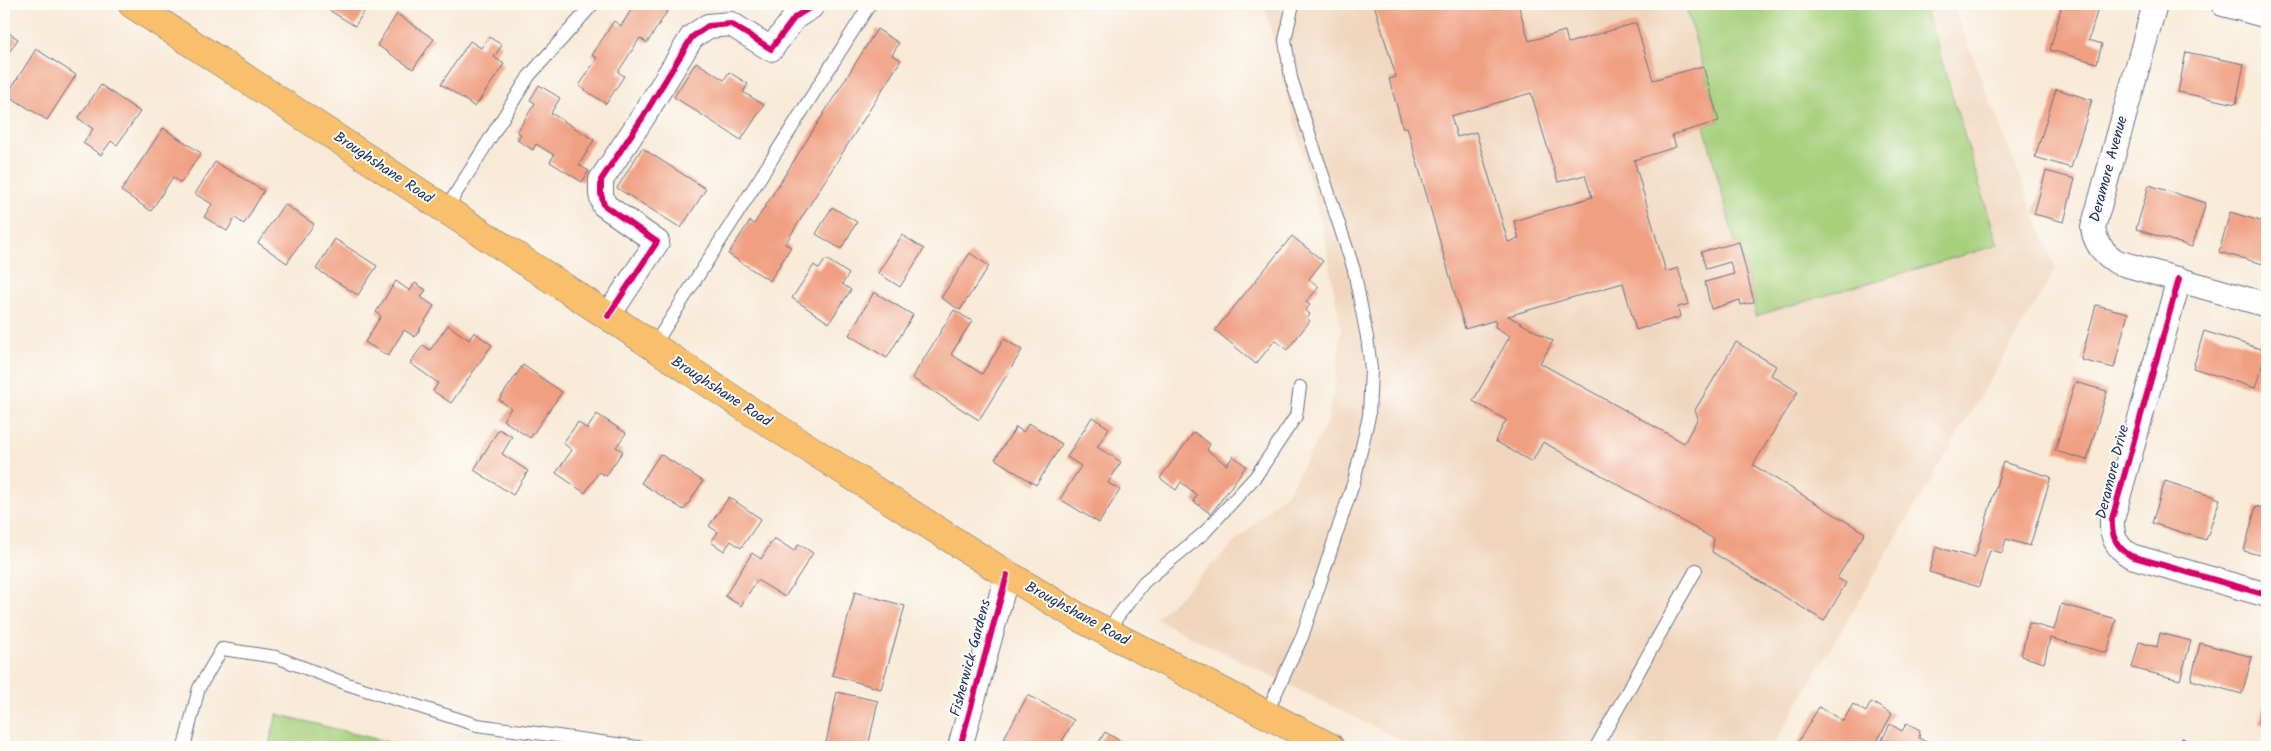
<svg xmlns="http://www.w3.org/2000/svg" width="2271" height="751" viewBox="0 0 2271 751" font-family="Kalam,sans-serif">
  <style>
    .built { fill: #f0d5bc }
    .pitch { fill: #a6d07c; stroke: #60806d }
    .building { fill: #f09f81; fill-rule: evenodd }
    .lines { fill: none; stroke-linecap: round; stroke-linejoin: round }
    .lane-casing { stroke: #687088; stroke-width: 14 }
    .street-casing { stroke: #687088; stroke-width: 26 }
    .primary-casing { stroke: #687088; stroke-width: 29 }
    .lane { stroke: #fff; stroke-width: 12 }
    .street { stroke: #fff; stroke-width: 24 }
    .primary { stroke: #f8bf6c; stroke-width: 28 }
    .quiet { stroke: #8e44ad; stroke-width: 5; stroke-dasharray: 10 5; stroke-linecap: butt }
    .cycleway-casing { stroke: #fdfcf7; stroke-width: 9 }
    .cycleway { stroke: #d6006c; stroke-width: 6 }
    .labels { text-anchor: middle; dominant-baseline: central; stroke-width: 4; stroke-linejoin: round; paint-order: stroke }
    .street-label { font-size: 15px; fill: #1b2f5e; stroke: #fdfcf7 }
  </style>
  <rect width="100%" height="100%" fill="#fdfcf7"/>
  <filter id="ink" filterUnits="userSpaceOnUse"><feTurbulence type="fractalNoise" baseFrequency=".02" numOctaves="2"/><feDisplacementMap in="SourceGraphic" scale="10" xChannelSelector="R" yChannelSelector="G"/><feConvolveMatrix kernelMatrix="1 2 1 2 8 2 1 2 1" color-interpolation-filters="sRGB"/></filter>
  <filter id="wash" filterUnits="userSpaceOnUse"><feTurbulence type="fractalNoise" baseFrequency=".0096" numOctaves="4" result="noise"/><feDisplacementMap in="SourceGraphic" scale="20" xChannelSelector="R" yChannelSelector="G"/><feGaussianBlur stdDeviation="1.12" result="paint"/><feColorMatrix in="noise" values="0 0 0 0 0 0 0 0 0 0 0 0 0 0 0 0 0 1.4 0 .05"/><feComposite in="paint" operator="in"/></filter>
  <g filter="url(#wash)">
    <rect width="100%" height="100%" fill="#f8ead7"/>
    <!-- built -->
    <path class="built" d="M 1264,4 L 1952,4 L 2056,269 L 1772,747 L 1415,747 L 1156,619 L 1290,489 L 1327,422 L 1336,378 L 1341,331 L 1326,244 Z"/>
    <!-- pitch -->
    <path class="pitch" d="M 1685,4 L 1924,4 L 1998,245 L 1755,316 L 1754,302 L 1739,242 L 1735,243 L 1704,125 L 1719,121 Z
      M 277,714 L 407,747 L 268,747 Z"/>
    <g id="blocks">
      <!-- building -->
      <path class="building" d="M 319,4 L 369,4 L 355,26 Z
        M 635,4 L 672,4 L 647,43 L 640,38 L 618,72 L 624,76 L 606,104 L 579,86 L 597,58 L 592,55 L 614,21 L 621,26 Z
        M 761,4 L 775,4 L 771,10 Z
        M 1374,4 L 1518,4 L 1529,41 L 1565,31 L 1568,43 L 1636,23 L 1653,80 L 1703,66 L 1719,121 L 1672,135 L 1676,147 L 1634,160 L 1666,272 L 1678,268 L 1689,304 L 1678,307 L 1680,317 L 1636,330 L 1623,283 L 1508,316 L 1553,341 L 1540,363 L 1684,443 L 1698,418 L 1695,410 L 1736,342 L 1776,366 L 1771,375 L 1798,392 L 1753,465 L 1865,533 L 1837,578 L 1846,583 L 1824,621 L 1712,552 L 1714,539 L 1543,442 L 1532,462 L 1495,441 L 1506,420 L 1473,401 L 1510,336 L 1495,327 L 1496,320 L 1465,329 L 1407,127 L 1403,128 L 1389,79 L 1396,77 ZM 1531,93 L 1558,182 L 1585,175 L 1592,197 L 1514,221 L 1519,239 L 1508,242 L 1476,132 L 1457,137 L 1451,116 Z
        M 2062,4 L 2099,4 L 2089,40 L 2102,44 L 2097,63 L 2050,50 Z
        M 397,14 L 434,39 L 413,69 L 377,45 Z
        M 877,29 L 899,43 L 892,55 L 901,60 L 785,244 L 791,247 L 770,281 L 728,254 L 750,221 L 754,224 Z
        M 4,30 L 18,39 L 10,51 L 7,49 L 4,55 Z
        M 489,37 L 502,45 L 494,57 L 504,64 L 475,107 L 441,84 L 470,41 L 481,48 Z
        M 36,49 L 76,75 L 47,120 L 7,95 Z
        M 2186,52 L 2244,64 L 2236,104 L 2178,92 Z
        M 696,62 L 724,80 L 729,72 L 748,84 L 743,92 L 764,105 L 741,140 L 674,97 Z
        M 101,85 L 140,112 L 117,145 L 111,141 L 101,155 L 83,143 L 93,129 L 78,118 Z
        M 539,85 L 560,98 L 551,113 L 594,140 L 579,165 L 589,171 L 582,182 L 550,162 L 554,155 L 536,144 L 533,150 L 517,140 L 521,134 L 517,132 L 535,103 L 530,100 Z
        M 2056,89 L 2092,100 L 2071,168 L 2035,157 Z
        M 163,128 L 201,153 L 181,183 L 173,177 L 151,211 L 121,191 Z
        M 642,148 L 706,189 L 681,228 L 617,188 Z
        M 215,162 L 264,191 L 244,224 L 235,218 L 227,231 L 204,217 L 212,204 L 195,194 Z
        M 2046,171 L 2075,179 L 2064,222 L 2034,214 Z
        M 2149,185 L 2206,203 L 2192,247 L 2136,229 Z
        M 284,204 L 314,224 L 287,263 L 258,243 Z
        M 832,207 L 857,222 L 841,249 L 816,234 Z
        M 2230,212 L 2267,223 L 2267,265 L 2219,252 Z
        M 902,235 L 924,249 L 900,287 L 878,273 Z
        M 1292,236 L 1323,261 L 1309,279 L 1319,287 L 1306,302 L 1310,305 L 1305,310 L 1310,314 L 1307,318 L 1310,321 L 1287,350 L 1275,340 L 1256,364 L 1215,330 Z
        M 335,239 L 377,266 L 358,295 L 316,269 Z
        M 1739,242 L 1754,302 L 1741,305 L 1740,300 L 1711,309 L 1705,282 L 1734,274 L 1730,262 L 1706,269 L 1701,252 Z
        M 970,253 L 989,266 L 960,310 L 941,298 Z
        M 826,259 L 849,274 L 842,284 L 851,290 L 829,323 L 792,298 L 814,265 L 819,269 Z
        M 396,281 L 410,291 L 415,283 L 426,290 L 421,297 L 434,306 L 415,337 L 404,330 L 388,356 L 365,342 L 381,316 L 376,312 Z
        M 874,292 L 913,315 L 887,358 L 849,335 Z
        M 2096,305 L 2128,313 L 2114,368 L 2081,360 Z
        M 954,310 L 972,321 L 951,354 L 982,374 L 1004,339 L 1022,350 L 979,420 L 912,378 Z
        M 448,325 L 469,340 L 474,332 L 492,345 L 451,403 L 433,391 L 438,383 L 410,363 L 423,345 L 430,350 Z
        M 2204,331 L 2267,351 L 2255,388 L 2193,368 Z
        M 523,365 L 562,392 L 530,438 L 503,420 L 511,408 L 499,400 Z
        M 2075,382 L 2107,391 L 2087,460 L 2055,451 Z
        M 597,414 L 626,433 L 616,447 L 623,451 L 606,476 L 599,472 L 585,493 L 556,473 L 572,450 L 563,443 L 578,422 L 587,429 Z
        M 1092,417 L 1109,428 L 1097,447 L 1121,462 L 1108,483 L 1120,490 L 1099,523 L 1060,499 L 1081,466 L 1067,457 Z
        M 1029,423 L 1062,444 L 1036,485 L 995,459 L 1016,427 L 1023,432 Z
        M 499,429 L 512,437 L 502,454 L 528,471 L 513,495 L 474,470 Z
        M 1194,432 L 1210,444 L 1207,450 L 1227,465 L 1233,456 L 1246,466 L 1211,514 L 1193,501 L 1197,495 L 1181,482 L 1176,490 L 1160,478 Z
        M 660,454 L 703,481 L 684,510 L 641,483 Z
        M 2003,462 L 2051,477 L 2030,546 L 2006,539 L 2002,553 L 1990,550 L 1979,587 L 1929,572 L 1936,547 L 1975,558 Z
        M 2165,481 L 2220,499 L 2206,540 L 2152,523 Z
        M 729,497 L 761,519 L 741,548 L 731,541 L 724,551 L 711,542 L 718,532 L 709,526 Z
        M 2256,506 L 2267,509 L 2267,557 L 2244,551 Z
        M 774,538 L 794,551 L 799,544 L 813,553 L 785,597 L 757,580 L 741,606 L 725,596 L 752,553 L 761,559 Z
        M 855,592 L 905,606 L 881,689 L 832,675 Z
        M 2061,604 L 2116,619 L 2107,653 L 2050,638 L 2044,663 L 2021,656 L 2029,623 L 2054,630 Z
        M 2160,633 L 2191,641 L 2180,680 L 2132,668 L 2139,642 L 2157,647 Z
        M 2200,643 L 2252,657 L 2242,694 L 2191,680 Z
        M 837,692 L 878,701 L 868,747 L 825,747 Z
        M 2267,694 L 2267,726 L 2259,724 Z
        M 1028,695 L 1074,720 L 1059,747 L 1021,747 L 1004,738 Z
        M 1871,702 L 1892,714 L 1875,745 L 1869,744 L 1867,747 L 1795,747 L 1819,707 L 1843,721 L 1853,704 L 1866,712 Z
        M 1907,723 L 1920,730 L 1919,738 L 1935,747 L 1882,747 L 1879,746 L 1890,724 L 1902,731 Z
        M 1105,732 L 1130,747 L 1096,747 Z"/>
    </g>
  </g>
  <g filter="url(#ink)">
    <use href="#blocks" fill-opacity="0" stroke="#687088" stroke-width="1"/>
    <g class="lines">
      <defs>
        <path id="lane" d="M 446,209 L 529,76 L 593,4
          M 653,347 L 870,4
          M 1106,632 L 1144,582 L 1204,533 L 1256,476 L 1296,416 L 1300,387
          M 1266,714 L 1302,637 L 1354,481 L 1369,416 L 1371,369 L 1367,337 L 1354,270 L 1291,78 L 1285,40 L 1293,4
          M 184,747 L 199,688 L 222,649 L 276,657 L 347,684 L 477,725 L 638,747
          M 1596,747 L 1696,570"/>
        <path id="street" d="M 2155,4 L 2093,228 C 2095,243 2104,254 2117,262 L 2267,305
          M 2223,4 L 2267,16
          M 2179,279 L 2112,519 C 2111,536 2116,547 2131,556 L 2267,595
          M 608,316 L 657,242 L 604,205 L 601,194 L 601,180 L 643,117 L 692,37 L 708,26 L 731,24 L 771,49 L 795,17 L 811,7
          M 960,747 L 1007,575"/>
        <path id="primary" d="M 132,4 L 608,316 L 755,414 L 995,567 L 1082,619 L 1330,747"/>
      </defs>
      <!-- lane casing -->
      <use href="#lane" class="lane-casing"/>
      <!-- street casing -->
      <use href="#street" class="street-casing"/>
      <!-- primary casing -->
      <use href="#primary" class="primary-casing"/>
      <!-- lane -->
      <use href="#lane" class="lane"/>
      <!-- street -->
      <use href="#street" class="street"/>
      <!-- primary -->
      <use href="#primary" class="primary"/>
      <!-- quiet -->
      <path class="quiet" d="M 2179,747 L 2186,736"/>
      <defs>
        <path id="cycleway" d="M 2179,279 L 2112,519 C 2111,536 2116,547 2131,556 L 2267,595
          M 608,316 L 657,242 L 604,205 L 601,194 L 601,180 L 643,117 L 692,37 L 708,26 L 731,24 L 771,49 L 795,17 L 811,7
          M 960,747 L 1007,575"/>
      </defs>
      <!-- cycleway casing -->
      <use href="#cycleway" class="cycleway-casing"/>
      <!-- cycleway -->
      <use href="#cycleway" class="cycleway"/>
    </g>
  </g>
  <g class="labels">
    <!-- street labels -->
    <g class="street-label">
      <text transform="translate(383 168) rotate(34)">Broughshane Road</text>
      <text transform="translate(2109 169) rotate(-75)">Deramore Avenue</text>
      <text transform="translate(721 392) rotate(33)">Broughshane Road</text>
      <text transform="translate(2113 472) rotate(-76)">Deramore Drive</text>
      <text transform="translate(1077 614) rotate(29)">Broughshane Road</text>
      <text transform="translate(971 658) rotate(-75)">Fisherwick Gardens</text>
    </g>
  </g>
  <!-- margin -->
  <rect width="2271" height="751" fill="none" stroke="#fdfcf7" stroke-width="20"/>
</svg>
